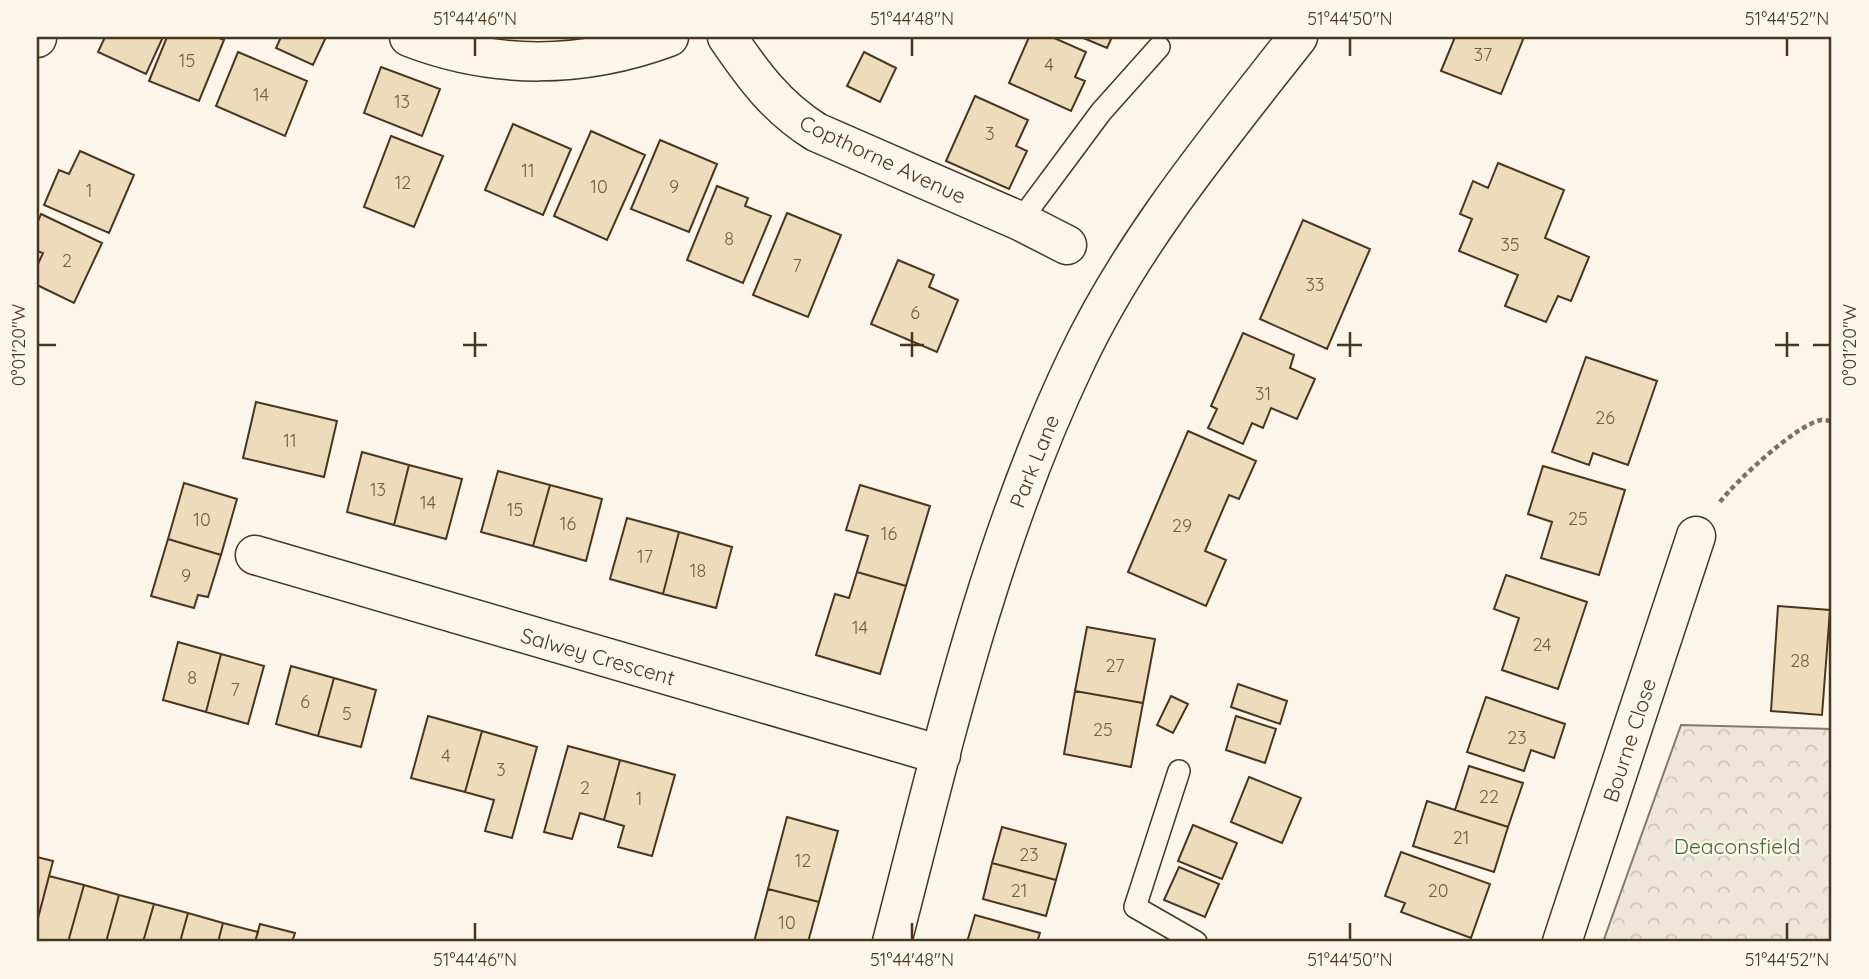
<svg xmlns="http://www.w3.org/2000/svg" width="1869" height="979" viewBox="0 0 1869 979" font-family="Quicksand,sans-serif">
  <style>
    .park { fill: url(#park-crowns); stroke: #887966; stroke-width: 2 }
    .building { fill: #ecdcbc; stroke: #4a3520; stroke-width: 2 }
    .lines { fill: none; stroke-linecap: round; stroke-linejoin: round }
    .lane-casing { stroke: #4a3520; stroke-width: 24 }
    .street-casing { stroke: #4a3520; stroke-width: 41 }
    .path { stroke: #7f6f5c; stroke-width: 4.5; stroke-dasharray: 5 3.5; stroke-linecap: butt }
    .lane { stroke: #fbf6e9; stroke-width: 21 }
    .street { stroke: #fbf6e9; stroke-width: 38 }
    .ticks { fill: none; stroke: #4a3520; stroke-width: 2.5 }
    .labels { text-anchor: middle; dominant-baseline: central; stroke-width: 5; stroke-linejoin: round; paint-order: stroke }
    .number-label { font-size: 18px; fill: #725f47 }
    .street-label { font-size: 21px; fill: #4a3520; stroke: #fbf6e9 }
    .park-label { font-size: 21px; fill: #436837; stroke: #fbf6e9 }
    .neatline { fill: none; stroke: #4a3520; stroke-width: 2.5 }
    .ticks-label { font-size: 18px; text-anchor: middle; fill: #4a3520 }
  </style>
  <defs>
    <pattern id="park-crowns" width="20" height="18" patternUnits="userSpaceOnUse" patternTransform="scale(1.75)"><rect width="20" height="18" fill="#ede6d9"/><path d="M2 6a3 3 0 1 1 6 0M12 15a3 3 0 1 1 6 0" fill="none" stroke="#cdc6ba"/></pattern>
  </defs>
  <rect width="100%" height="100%" fill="#fbf6e9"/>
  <!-- park -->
  <path class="park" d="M 1681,725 L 1832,729 L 1832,942 L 1603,942 Z"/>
  <!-- building -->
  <path class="building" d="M 105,37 L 163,37 L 146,74 L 98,52 Z
    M 167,37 L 217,37 L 224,40 L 199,101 L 149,81 Z
    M 281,37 L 326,37 L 313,65 L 276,48 Z
    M 1029,37 L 1052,37 L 1086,52 L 1075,77 L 1085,81 L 1071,111 L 1009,83 Z
    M 1081,37 L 1112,37 L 1107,48 Z
    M 1455,37 L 1524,37 L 1501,94 L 1441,71 Z
    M 238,52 L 307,81 L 285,136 L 216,106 Z
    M 864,52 L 896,68 L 880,102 L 847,86 Z
    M 381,67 L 440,89 L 422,136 L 364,113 Z
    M 975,96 L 1028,120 L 1016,146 L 1027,151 L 1009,189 L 946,161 Z
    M 513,124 L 571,149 L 543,215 L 485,190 Z
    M 591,131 L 645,155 L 607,240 L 554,216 Z
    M 391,136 L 443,156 L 414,227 L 364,207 Z
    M 660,140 L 717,164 L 689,232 L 631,209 Z
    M 80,151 L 134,175 L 109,233 L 44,205 L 59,170 L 69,174 Z
    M 1498,163 L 1564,190 L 1545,238 L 1589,257 L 1571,301 L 1558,296 L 1546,322 L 1505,306 L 1518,275 L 1459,251 L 1472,219 L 1460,214 L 1473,181 L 1488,188 Z
    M 717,186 L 748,198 L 745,206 L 771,216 L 743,283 L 687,260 Z
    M 787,213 L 841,235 L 808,317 L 753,295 Z
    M 41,214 L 102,243 L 74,303 L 37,285 L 37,266 L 43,253 L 37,251 L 37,224 Z
    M 1303,220 L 1370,249 L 1327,349 L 1260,319 Z
    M 898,260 L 934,275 L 929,287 L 958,300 L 937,352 L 871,324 Z
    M 1243,333 L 1294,355 L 1290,368 L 1315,379 L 1297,419 L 1271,408 L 1263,428 L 1252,423 L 1243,444 L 1208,428 L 1217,409 L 1211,406 Z
    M 1586,357 L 1657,381 L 1628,465 L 1593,453 L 1589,465 L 1552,452 Z
    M 256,402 L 337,421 L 324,477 L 243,458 Z
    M 1188,431 L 1256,461 L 1239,499 L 1229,495 L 1205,551 L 1226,560 L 1206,606 L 1128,572 Z
    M 362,452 L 409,465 L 394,525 L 347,512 Z
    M 409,465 L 462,479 L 446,539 L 394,525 Z
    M 1543,466 L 1625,490 L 1599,575 L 1541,558 L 1552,522 L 1528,514 Z
    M 498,471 L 550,485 L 533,546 L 481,532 Z
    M 184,483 L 237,499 L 221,555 L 168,539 Z
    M 550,485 L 602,499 L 586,561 L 533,546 Z
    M 860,485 L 930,506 L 906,586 L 857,572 L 868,536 L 846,530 Z
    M 627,518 L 679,532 L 663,594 L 610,579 Z
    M 679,532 L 732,547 L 716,608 L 663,594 Z
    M 168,539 L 221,555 L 208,597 L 198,595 L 194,608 L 151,596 Z
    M 857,572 L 906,586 L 880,674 L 816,655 L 835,594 L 849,598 Z
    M 1506,575 L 1587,602 L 1558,689 L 1502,670 L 1519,618 L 1494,609 Z
    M 1778,606 L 1830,610 L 1822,715 L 1771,711 Z
    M 1087,627 L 1155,639 L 1143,703 L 1075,691 Z
    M 178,642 L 221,654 L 206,712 L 163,700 Z
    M 221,654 L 264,666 L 248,724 L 206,712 Z
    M 291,666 L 334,678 L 318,736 L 276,724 Z
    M 334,678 L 376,690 L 361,747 L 318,736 Z
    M 1238,684 L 1287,701 L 1280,724 L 1231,707 Z
    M 1075,691 L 1143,703 L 1131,767 L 1064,754 Z
    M 1171,696 L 1188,704 L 1173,733 L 1157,725 Z
    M 1486,697 L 1565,724 L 1554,758 L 1531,750 L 1524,771 L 1467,752 Z
    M 428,716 L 482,731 L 465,792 L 411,778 Z
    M 1236,716 L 1276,729 L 1265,763 L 1226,750 Z
    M 482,731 L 537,747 L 512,838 L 485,831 L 494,800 L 465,792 Z
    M 568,746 L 620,760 L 604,820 L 580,813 L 572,839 L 544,832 Z
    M 620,760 L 675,775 L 652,856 L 618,847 L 624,826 L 604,820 Z
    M 1469,766 L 1523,783 L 1508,827 L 1455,810 Z
    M 1249,777 L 1301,798 L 1282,843 L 1231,822 Z
    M 1427,801 L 1508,827 L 1494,872 L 1413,846 Z
    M 787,817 L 838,831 L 819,902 L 768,889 Z
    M 1193,825 L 1237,843 L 1222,879 L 1178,861 Z
    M 1002,827 L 1066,844 L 1056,880 L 992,863 Z
    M 1401,852 L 1490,884 L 1471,938 L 1401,912 L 1405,903 L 1385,896 Z
    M 37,857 L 53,861 L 37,922 Z
    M 992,863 L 1056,880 L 1046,916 L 983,899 Z
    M 1179,867 L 1219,884 L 1205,917 L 1164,900 Z
    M 49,876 L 84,885 L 68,942 L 37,942 L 37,922 Z
    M 84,885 L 119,895 L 106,942 L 68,942 Z
    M 768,889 L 819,902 L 808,942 L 754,942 Z
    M 119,895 L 154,904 L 143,942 L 106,942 Z
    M 154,904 L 188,913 L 180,942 L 143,942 Z
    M 188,913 L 223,923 L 218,942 L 180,942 Z
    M 975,915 L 1040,933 L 1037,942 L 967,942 Z
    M 223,923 L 258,932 L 255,942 L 218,942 Z
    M 260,924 L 295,933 L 292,942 L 255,942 Z"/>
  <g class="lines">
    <defs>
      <path id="lane" d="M 1020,221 L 1101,112 L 1159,47
        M 1179,771 L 1135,907 L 1196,942"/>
      <path id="street" d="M 409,37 C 494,70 583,69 669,37
        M 727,37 C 753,75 776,107 816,132 L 1020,221 L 1067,245
        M 37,38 L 37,37
        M 255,555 L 941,755
        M 892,942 C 943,745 989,543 1077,359 C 1133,241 1218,139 1298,37
        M 1562,942 L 1696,536"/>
    </defs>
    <!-- lane casing -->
    <use href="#lane" class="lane-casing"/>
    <!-- street casing -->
    <use href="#street" class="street-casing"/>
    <!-- path -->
    <path class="path" d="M 1720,502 C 1736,481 1796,425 1821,420 C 1825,420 1829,421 1832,421"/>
    <!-- lane -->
    <use href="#lane" class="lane"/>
    <!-- street -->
    <use href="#street" class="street"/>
  </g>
  <!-- ticks -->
  <path class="ticks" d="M 475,38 L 475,56M 912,38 L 912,56M 1350,38 L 1350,56M 1787,38 L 1787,56M 475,332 L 475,357M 912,332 L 912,357M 1350,332 L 1350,357M 1787,332 L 1787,357M 38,345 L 56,345M 463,345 L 487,345M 900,345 L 924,345M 1337,345 L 1362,345M 1775,345 L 1799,345M 1813,345 L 1830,345M 475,923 L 475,940M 912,923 L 912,940M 1350,923 L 1350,940M 1787,923 L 1787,940"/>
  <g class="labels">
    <!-- number labels -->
    <g class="number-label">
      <text x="1483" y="54">37</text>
      <text x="187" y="60">15</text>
      <text x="1049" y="64">4</text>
      <text x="261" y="94">14</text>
      <text x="402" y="101">13</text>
      <text x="990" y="133">3</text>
      <text x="528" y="170">11</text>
      <text x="403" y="182">12</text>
      <text x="599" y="186">10</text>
      <text x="674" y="186">9</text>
      <text x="89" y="190">1</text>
      <text x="729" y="238">8</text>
      <text x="1510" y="244">35</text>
      <text x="67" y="260">2</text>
      <text x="797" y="265">7</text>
      <text x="1315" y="284">33</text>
      <text x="915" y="312">6</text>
      <text x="1263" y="393">31</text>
      <text x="1605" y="417">26</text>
      <text x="290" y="440">11</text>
      <text x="378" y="489">13</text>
      <text x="428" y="502">14</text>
      <text x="515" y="509">15</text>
      <text x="1578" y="518">25</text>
      <text x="202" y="519">10</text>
      <text x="568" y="523">16</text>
      <text x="1182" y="525">29</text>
      <text x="889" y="533">16</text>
      <text x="645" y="556">17</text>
      <text x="698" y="570">18</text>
      <text x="186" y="575">9</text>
      <text x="860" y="627">14</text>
      <text x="1542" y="644">24</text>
      <text x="1800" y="660">28</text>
      <text x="1115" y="665">27</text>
      <text x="192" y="677">8</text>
      <text x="235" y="689">7</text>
      <text x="305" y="701">6</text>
      <text x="347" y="713">5</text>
      <text x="1103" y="729">25</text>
      <text x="1517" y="737">23</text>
      <text x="446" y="755">4</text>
      <text x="501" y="769">3</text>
      <text x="585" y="787">2</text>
      <text x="1489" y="796">22</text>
      <text x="639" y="798">1</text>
      <text x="1461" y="837">21</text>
      <text x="1029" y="854">23</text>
      <text x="803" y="860">12</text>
      <text x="1019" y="890">21</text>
      <text x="1438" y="890">20</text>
      <text x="787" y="922">10</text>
    </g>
    <!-- street labels -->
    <g class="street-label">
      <text transform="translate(883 159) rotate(25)">Copthorne Avenue</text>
      <text transform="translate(1034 461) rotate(-68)">Park Lane</text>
      <text transform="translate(598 656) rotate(16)">Salwey Crescent</text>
      <text transform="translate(1629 740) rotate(-72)">Bourne Close</text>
    </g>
    <!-- park labels -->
    <g class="park-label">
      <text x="1737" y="846">Deaconsfield</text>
    </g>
  </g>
  <!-- border -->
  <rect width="1869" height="979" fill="none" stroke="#fbf6e9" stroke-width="77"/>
  <rect x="38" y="38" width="1792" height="902" class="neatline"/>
  <g class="ticks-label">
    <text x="475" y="25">51°44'46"N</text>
    <text x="912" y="25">51°44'48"N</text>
    <text x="1350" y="25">51°44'50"N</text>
    <text x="1787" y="25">51°44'52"N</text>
    <text transform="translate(1850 345) rotate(-90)" y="6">0°01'20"W</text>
    <text transform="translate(19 345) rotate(-90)" y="6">0°01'20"W</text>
    <text x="475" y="966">51°44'46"N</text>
    <text x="912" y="966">51°44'48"N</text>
    <text x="1350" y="966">51°44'50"N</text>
    <text x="1787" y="966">51°44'52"N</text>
  </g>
</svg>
